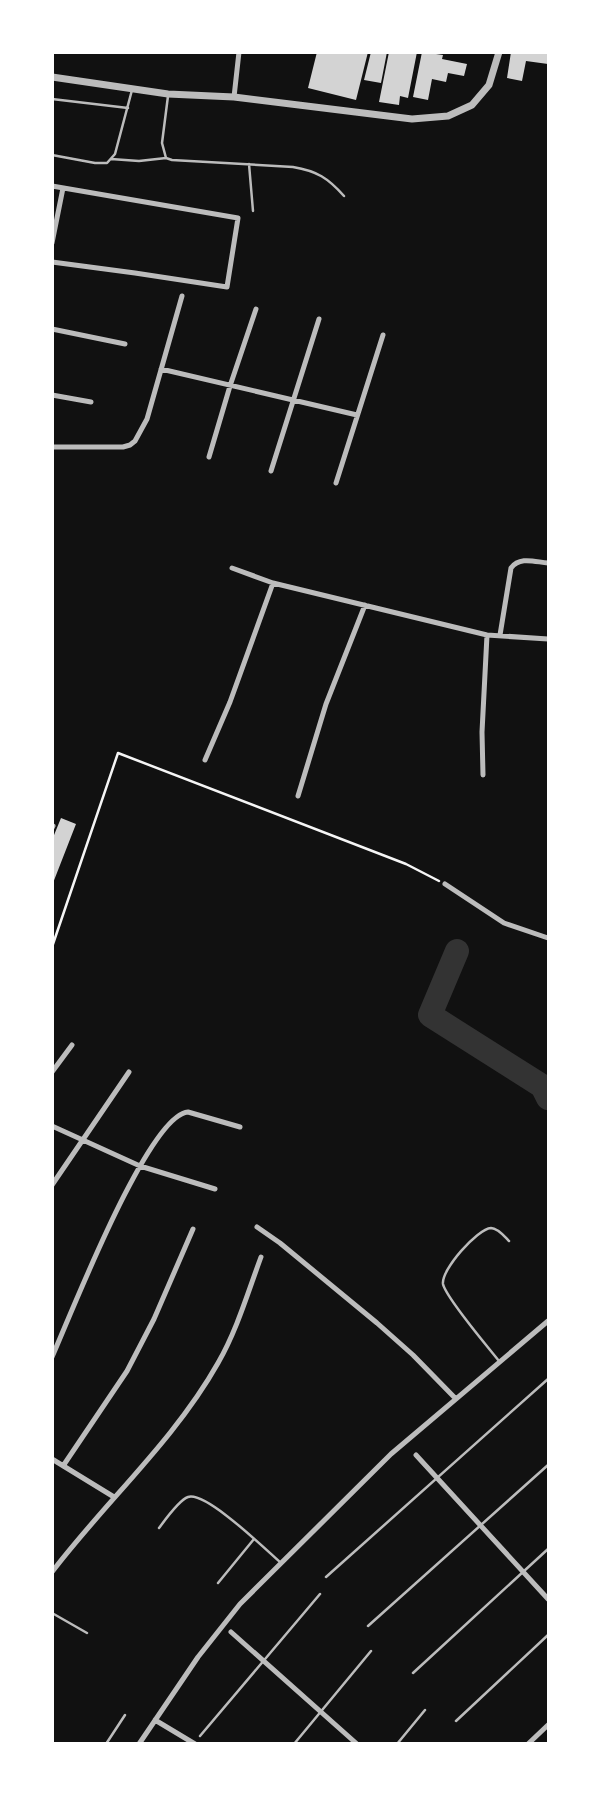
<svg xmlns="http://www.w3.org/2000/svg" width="601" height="1796" viewBox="0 0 601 1796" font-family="'DejaVu Sans',sans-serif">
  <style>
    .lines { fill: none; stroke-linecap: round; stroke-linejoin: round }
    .river { stroke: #333; stroke-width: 24 }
    .building { fill: #d3d3d3 }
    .path { stroke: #f5f5f5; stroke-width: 2.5 }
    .service { stroke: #bcbcbc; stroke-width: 2.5 }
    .minor { stroke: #bcbcbc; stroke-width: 5 }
    .tertiary { stroke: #bcbcbc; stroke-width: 7 }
  </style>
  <rect width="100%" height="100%" fill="#111"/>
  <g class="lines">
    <!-- river -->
    <path class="river" d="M 457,951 L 430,1015 L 542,1086 L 548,1098"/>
  </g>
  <!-- building -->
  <path class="building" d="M 317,52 L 368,52 L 356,100 L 308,88 Z
    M 371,52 L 387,52 L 381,83 L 364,80 Z
    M 389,52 L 417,52 L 408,98 L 400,96 L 399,105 L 379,102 Z
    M 422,52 L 443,55 L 442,59 L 467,64 L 464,76 L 448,73 L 446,82 L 432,79 L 428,100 L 413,97 Z
    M 511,52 L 548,53 L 548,64 L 526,61 L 522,81 L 507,78 Z
    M 61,818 L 76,824 L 53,883 L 52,840 Z"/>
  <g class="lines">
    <!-- path -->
    <path class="path" d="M 52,947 L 118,753 L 406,864 L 439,881"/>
    <!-- service -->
    <path class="service" d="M 168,96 L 162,143 L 166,158 L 172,160 L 293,167 C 317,171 328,178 344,196
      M 52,99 L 128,108
      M 52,155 L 95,163 L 107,163 L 115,154 L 132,90
      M 111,159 L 139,161 L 166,158
      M 249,164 L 253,211
      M 499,1361 C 488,1347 446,1298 443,1284 C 441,1270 477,1229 491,1228 C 498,1228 505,1237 509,1241
      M 159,1528 C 165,1520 179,1500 188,1497 C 206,1491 266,1550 281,1563
      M 326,1577 L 548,1379
      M 218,1583 L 254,1539
      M 52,1613 L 87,1633
      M 368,1626 L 548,1465
      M 413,1673 L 548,1549
      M 456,1721 L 548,1635
      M 200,1736 L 320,1594
      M 106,1744 L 125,1715
      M 294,1744 L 371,1651
      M 397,1744 L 425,1710"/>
    <!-- minor -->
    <path class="minor" d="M 234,97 L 239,52
      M 52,186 L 238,218 L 227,287 L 135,273 L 52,262
      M 52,243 L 63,188
      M 52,329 L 125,344
      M 161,369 L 357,415
      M 52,395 L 91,402
      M 52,447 L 123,447 L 130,445 L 135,441 L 147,419 L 182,296
      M 209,457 L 230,386 L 256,309
      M 271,471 L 319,319
      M 336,483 L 383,335
      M 232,568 L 273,583 L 487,635 L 548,639
      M 500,635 L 511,568 C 520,556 535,562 548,563
      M 205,760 L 230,702 L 273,583
      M 483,775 L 482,732 L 487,635
      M 298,796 L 326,704 L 365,605
      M 52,828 L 53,826
      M 445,884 L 504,923 L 548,938
      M 52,1072 L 72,1045
      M 52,1126 L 140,1166 L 215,1189
      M 52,1185 L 129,1072
      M 257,1227 L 280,1243 L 377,1323 L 413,1355 L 456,1399
      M 52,1357 C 70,1317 148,1115 188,1112 L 240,1127
      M 416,1455 L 548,1599
      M 52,1459 L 114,1497
      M 63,1466 L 127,1371 L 154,1319 L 193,1229
      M 52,1572 C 106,1501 174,1441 218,1363 C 237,1330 248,1292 261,1257
      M 231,1632 L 357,1744
      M 155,1720 L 195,1744
      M 139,1744 L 198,1657 L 240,1604 L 391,1454 L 548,1321
      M 528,1744 L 548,1725"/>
    <!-- tertiary -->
    <path class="tertiary" d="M 52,77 L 168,94 L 234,97 L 412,119 L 448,116 L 472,105 L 489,85 L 499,52"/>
  </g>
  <!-- border -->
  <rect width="601" height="1796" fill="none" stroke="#ffffff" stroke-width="108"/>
</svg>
